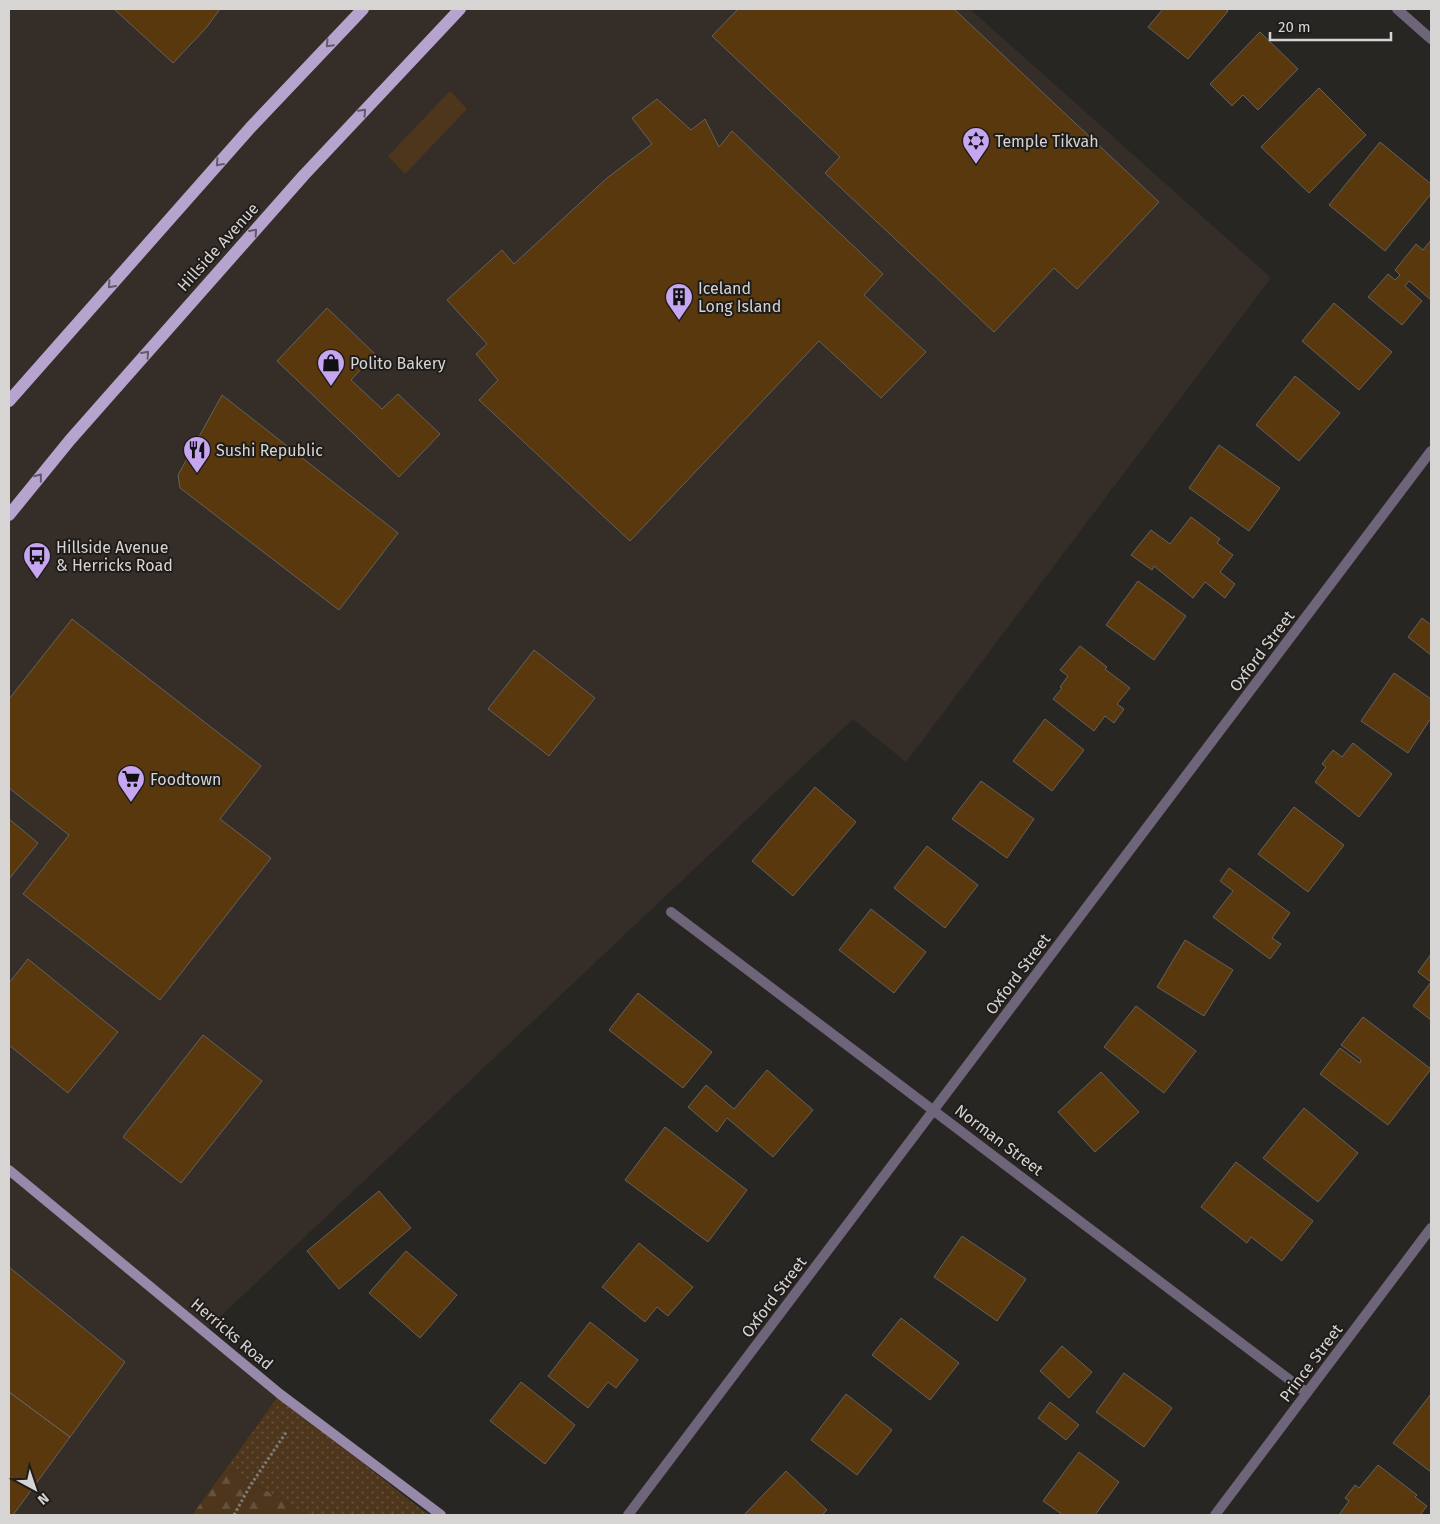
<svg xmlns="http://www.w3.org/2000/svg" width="1440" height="1524" viewBox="0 0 1440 1524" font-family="'Fira Sans',sans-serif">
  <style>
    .built { fill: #352e28 }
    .grass { fill: url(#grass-dots) }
    .forest { fill: url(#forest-firs) }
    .garden { fill: #4d361c }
    .building { fill: #5a380d; stroke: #64615e }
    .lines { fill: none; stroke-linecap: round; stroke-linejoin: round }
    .path { stroke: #7e7c7a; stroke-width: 3; stroke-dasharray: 2.5 2.5; stroke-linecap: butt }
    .minor { stroke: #6e657a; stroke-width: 10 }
    .secondary { stroke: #9689a9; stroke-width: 10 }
    .primary { stroke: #b6a4ce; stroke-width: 12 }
    .oneway { stroke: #63596b }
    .labels { text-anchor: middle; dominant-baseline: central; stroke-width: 4; stroke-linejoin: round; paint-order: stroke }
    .poi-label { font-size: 16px; fill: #d6d5d3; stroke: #1f1c1a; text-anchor: start }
    .street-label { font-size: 16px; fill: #d6d5d3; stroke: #1f1c1a }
  </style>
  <defs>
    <pattern id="grass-dots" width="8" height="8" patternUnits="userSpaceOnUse" patternTransform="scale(1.25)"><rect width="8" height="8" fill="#4d361c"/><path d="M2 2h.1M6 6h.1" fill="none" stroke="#66523c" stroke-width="1.8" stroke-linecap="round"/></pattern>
    <pattern id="forest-firs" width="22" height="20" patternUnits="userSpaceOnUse" patternTransform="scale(1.25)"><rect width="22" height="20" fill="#4d361c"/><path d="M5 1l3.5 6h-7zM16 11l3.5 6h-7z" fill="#66523c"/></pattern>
  </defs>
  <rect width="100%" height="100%" fill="#282623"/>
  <!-- built -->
  <path class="built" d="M 9,9 L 970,9 L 1271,278 L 906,762 L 853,719 L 205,1331 L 278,1396 L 192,1515 L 9,1515 Z"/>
  <!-- grass -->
  <path class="grass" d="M 278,1396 L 421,1509 L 430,1515 L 307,1515 L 227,1467 Z"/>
  <!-- forest -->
  <path class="forest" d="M 227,1467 L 307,1515 L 192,1515 Z"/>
  <!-- garden -->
  <path class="garden" d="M 450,91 L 467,109 L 405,174 L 388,156 Z"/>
  <!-- building -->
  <path class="building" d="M 114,9 L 220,9 L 206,28 L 173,63 Z
    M 738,9 L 954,9 L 1159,202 L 1077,289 L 1054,268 L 994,332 L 825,173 L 840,157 L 712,36 Z
    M 1163,9 L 1225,9 L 1228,11 L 1188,59 L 1148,27 Z
    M 1260,32 L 1298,69 L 1258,110 L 1243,95 L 1232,106 L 1210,84 Z
    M 1319,88 L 1366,135 L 1309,193 L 1261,147 Z
    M 657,99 L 691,130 L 705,119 L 719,147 L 732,131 L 883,274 L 864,295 L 926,352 L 881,398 L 819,341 L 630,541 L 479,400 L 498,380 L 476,354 L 487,344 L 447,300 L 502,250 L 514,264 L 607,178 L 652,144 L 632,118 Z
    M 1380,142 L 1431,184 L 1431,194 L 1385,251 L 1329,205 Z
    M 1431,240 L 1431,300 L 1409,281 L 1405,286 L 1422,301 L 1402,325 L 1368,297 L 1388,274 L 1395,280 L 1400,275 L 1395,270 L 1416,244 L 1423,250 Z
    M 1334,303 L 1392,352 L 1359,390 L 1302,341 Z
    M 327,308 L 375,354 L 351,380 L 382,409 L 398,394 L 440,434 L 399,477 L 277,361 Z
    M 1295,376 L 1340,413 L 1299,461 L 1256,425 Z
    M 222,395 L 398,533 L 339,610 L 180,488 L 178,475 Z
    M 1219,445 L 1280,488 L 1249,531 L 1189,488 Z
    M 1191,517 L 1220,539 L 1217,543 L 1233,555 L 1220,572 L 1235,584 L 1225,598 L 1205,582 L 1193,598 L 1154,566 L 1152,570 L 1131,555 L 1151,530 L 1170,544 Z
    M 1138,581 L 1186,616 L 1154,660 L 1106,625 Z
    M 1422,618 L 1431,625 L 1431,655 L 1408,637 Z
    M 72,619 L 261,766 L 220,819 L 271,858 L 160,1000 L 23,894 L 69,835 L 9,788 L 9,699 Z
    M 1080,646 L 1107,667 L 1105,669 L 1130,688 L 1117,704 L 1124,709 L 1114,723 L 1105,716 L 1094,731 L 1053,699 L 1062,688 L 1060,687 L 1068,676 L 1060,670 Z
    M 534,650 L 595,698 L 549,756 L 488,709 Z
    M 1394,673 L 1431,699 L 1431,718 L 1408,753 L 1361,721 Z
    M 1045,719 L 1084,750 L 1052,791 L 1013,761 Z
    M 1353,743 L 1392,774 L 1359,817 L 1315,782 L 1326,767 L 1322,764 L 1333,750 L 1342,757 Z
    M 981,781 L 1034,819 L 1007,858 L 952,819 Z
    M 815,787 L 856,822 L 793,896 L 752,861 Z
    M 1294,807 L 1344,845 L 1308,892 L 1258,854 Z
    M 9,819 L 38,843 L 9,879 Z
    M 927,846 L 978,885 L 945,928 L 894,888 Z
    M 1229,868 L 1290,913 L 1272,938 L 1281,944 L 1270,959 L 1213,917 L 1233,891 L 1220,881 Z
    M 871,909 L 926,952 L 894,993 L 839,950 Z
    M 1185,940 L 1233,970 L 1204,1016 L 1157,987 Z
    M 1431,954 L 1431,1020 L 1413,1006 L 1431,982 L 1418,972 Z
    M 28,959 L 118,1032 L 68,1093 L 9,1045 L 9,983 Z
    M 638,993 L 712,1052 L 683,1088 L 609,1030 Z
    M 1136,1006 L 1196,1051 L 1164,1093 L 1104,1047 Z
    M 1363,1017 L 1431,1069 L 1388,1125 L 1320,1074 L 1340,1048 L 1360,1063 L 1361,1060 L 1341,1045 Z
    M 203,1035 L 262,1081 L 181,1183 L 123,1137 Z
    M 767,1070 L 813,1110 L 773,1157 L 727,1118 L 717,1132 L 688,1107 L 706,1085 L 734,1109 Z
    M 1101,1072 L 1139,1112 L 1095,1152 L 1058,1112 Z
    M 1304,1108 L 1358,1153 L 1318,1202 L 1263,1158 Z
    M 665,1127 L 747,1190 L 708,1242 L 625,1180 Z
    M 1236,1162 L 1313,1221 L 1282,1261 L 1251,1237 L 1247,1243 L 1201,1207 Z
    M 379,1191 L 411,1228 L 339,1289 L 307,1251 Z
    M 962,1236 L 1026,1279 L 997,1321 L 934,1277 Z
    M 639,1243 L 693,1287 L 668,1316 L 657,1307 L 645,1322 L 602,1287 Z
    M 406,1251 L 457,1295 L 420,1338 L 369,1293 Z
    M 9,1267 L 125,1362 L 70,1437 L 9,1392 Z
    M 901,1318 L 959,1363 L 930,1400 L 872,1355 Z
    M 590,1322 L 638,1360 L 616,1388 L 608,1382 L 588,1408 L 548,1376 Z
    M 1062,1346 L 1092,1372 L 1069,1398 L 1040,1371 Z
    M 1124,1373 L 1172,1408 L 1144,1447 L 1096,1412 Z
    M 521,1382 L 575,1425 L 545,1464 L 490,1421 Z
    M 9,1392 L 70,1437 L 13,1515 L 9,1515 Z
    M 846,1394 L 892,1430 L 857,1475 L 811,1440 Z
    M 1431,1394 L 1431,1472 L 1393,1443 Z
    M 1050,1402 L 1079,1425 L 1066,1440 L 1038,1418 Z
    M 1079,1452 L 1119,1482 L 1095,1515 L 1063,1515 L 1043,1501 Z
    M 1378,1465 L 1417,1495 L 1415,1497 L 1427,1506 L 1420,1515 L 1339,1515 L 1349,1501 L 1345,1498 L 1355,1485 L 1359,1488 Z
    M 786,1471 L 827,1510 L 822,1515 L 744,1515 Z"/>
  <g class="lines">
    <!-- path -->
    <path class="path" d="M 234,1515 L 250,1486 L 287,1431"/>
    <!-- minor -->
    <path class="minor" d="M 1397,9 L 1431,39
      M 671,912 L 1307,1393
      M 628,1515 L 1431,451
      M 1215,1515 L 1431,1228"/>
    <!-- secondary -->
    <path class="secondary" d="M 9,1170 L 280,1394 L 441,1515"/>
    <!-- primary -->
    <path class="primary" d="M 9,401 L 251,127 L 363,9
      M 9,515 L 70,440 L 304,175 L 460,9"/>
  </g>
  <!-- one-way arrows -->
  <defs><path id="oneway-chevron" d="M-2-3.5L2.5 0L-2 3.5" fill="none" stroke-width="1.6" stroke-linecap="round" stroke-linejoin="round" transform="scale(1.25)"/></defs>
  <g class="oneway">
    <use href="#oneway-chevron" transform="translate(329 44) rotate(133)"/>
    <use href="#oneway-chevron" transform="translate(363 112) rotate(-47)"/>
    <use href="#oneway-chevron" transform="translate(219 163) rotate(132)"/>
    <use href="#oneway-chevron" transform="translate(254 232) rotate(-48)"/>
    <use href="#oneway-chevron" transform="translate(111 285) rotate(132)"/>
    <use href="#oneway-chevron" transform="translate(146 354) rotate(-48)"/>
    <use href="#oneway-chevron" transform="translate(39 477) rotate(-51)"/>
  </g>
  <!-- icons -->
  <defs>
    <symbol id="synagogue-pin" viewBox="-11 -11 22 30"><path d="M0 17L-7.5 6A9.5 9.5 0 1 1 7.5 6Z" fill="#c6a6f0" stroke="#1f1c1a"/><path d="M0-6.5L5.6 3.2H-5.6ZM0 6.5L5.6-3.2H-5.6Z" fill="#111"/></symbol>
    <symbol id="building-pin" viewBox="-11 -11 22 30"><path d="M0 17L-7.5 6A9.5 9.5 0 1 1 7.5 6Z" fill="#c6a6f0" stroke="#1f1c1a"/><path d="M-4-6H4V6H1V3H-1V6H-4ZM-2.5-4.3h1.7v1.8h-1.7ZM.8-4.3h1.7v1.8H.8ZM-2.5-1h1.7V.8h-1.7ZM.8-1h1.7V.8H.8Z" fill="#111"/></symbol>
    <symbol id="shop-pin" viewBox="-11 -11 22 30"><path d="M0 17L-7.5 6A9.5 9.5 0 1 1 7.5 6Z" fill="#c6a6f0" stroke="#1f1c1a"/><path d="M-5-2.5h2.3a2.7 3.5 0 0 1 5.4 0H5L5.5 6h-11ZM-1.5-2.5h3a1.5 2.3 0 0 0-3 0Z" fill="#111"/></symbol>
    <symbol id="restaurant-pin" viewBox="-11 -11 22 30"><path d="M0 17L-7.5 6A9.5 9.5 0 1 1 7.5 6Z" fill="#c6a6f0" stroke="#1f1c1a"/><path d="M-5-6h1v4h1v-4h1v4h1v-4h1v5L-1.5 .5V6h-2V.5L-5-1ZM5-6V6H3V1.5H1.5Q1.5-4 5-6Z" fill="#111"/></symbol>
    <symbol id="bus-pin" viewBox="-11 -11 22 30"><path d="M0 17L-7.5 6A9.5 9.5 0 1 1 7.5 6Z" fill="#c6a6f0" stroke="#1f1c1a"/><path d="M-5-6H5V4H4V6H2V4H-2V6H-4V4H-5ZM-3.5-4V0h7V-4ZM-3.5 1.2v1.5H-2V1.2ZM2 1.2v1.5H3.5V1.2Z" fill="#111"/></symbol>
    <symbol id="supermarket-pin" viewBox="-11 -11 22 30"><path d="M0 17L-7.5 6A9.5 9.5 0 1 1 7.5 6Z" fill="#c6a6f0" stroke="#1f1c1a"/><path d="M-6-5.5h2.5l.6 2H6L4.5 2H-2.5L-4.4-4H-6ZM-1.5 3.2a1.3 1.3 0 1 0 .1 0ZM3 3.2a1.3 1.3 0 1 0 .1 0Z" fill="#111"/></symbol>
  </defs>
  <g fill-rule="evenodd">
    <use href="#synagogue-pin" x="960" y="125" width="32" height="43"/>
    <use href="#building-pin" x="663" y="281" width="32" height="43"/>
    <use href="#shop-pin" x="315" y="347" width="32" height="43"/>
    <use href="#restaurant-pin" x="181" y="434" width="32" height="43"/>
    <use href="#bus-pin" x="21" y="540" width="32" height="43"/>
    <use href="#supermarket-pin" x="115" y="763" width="32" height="43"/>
  </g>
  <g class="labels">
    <!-- poi labels -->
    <g class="poi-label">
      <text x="995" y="141">Temple Tikvah</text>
      <text x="698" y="288">Iceland<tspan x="698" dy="18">Long Island</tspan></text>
      <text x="350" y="363">Polito Bakery</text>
      <text x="216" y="450">Sushi Republic</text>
      <text x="56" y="547">Hillside Avenue<tspan x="56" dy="18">&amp; Herricks Road</tspan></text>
      <text x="150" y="779">Foodtown</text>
    </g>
    <!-- street labels -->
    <g class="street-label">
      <text transform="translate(218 247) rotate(-48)">Hillside Avenue</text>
      <text transform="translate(1262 651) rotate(-53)">Oxford Street</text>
      <text transform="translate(1018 974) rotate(-53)">Oxford Street</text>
      <text transform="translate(999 1140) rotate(37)">Norman Street</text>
      <text transform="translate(774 1297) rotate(-53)">Oxford Street</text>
      <text transform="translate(232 1334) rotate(40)">Herricks Road</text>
      <text transform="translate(1311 1363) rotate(-53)">Prince Street</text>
    </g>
  </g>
  <!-- border -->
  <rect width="1440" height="1524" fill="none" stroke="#d6d5d3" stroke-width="20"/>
  <!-- north arrow -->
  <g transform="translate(35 1489) rotate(140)" stroke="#1f1c1a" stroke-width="4" paint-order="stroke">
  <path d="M0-4L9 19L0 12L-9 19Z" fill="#d6d5d3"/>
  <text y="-8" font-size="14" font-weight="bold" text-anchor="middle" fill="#d6d5d3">N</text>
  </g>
  <!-- scale -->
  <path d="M1270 32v8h121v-8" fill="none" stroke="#d6d5d3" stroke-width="2.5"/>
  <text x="1278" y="32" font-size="15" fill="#d6d5d3" stroke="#1f1c1a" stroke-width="4" paint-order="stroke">20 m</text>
</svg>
